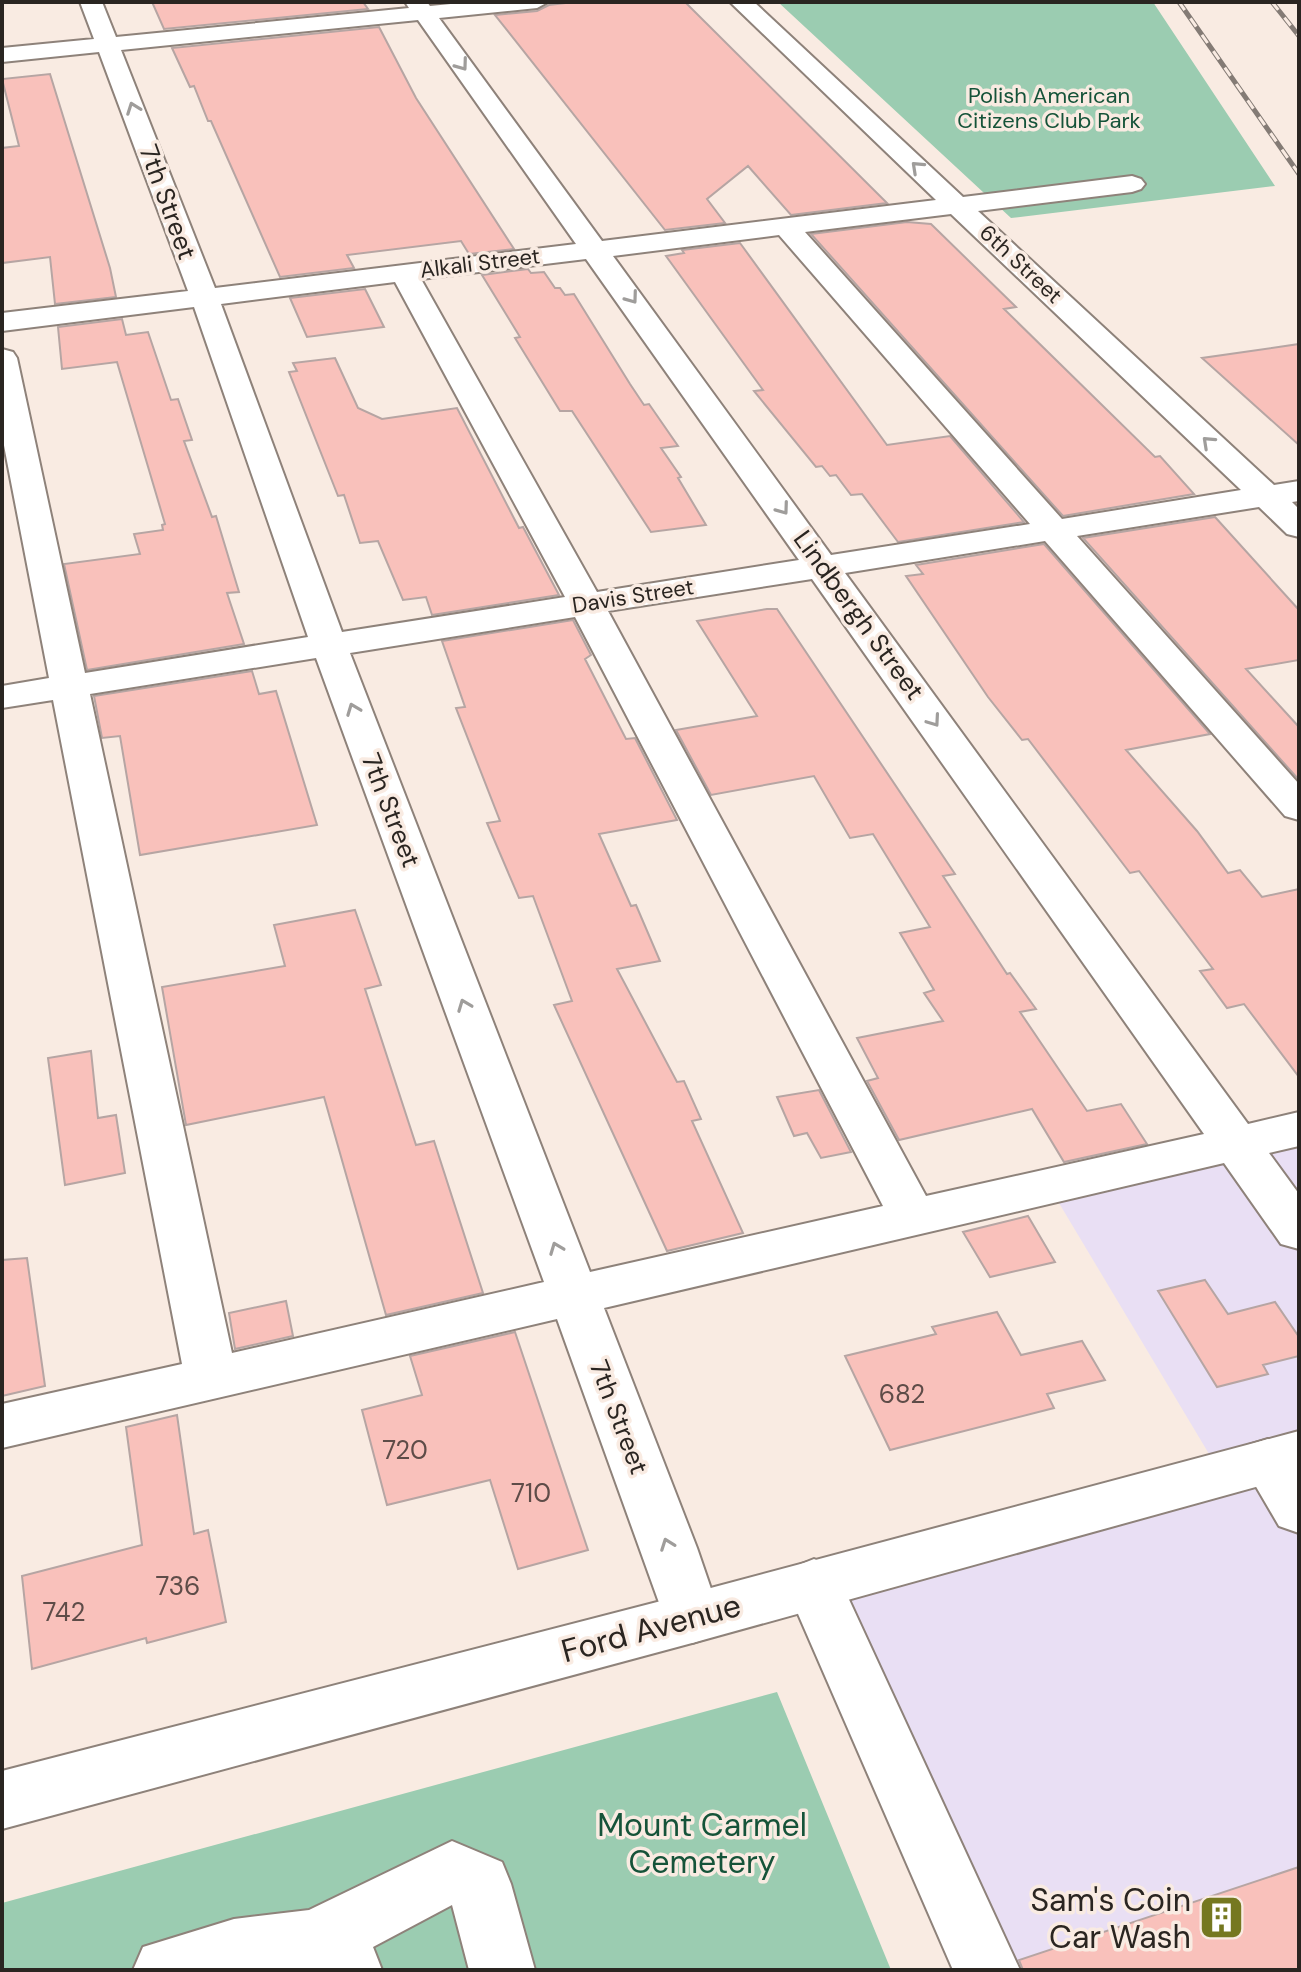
<svg xmlns="http://www.w3.org/2000/svg" width="1301" height="1972" viewBox="0 0 1301 1972" font-family="'DM Sans',sans-serif">
  <style>
    .commercial { fill: #e9dff4 }
    .green { fill: #9bccb1 }
    .building { fill: #f9c1bb; stroke: #b6a5a3; stroke-width: 2 }
    .lines { fill: none; stroke-linecap: round; stroke-linejoin: round }
    .minor-casing { stroke: #8e827a; stroke-width: 4 }
    .major-casing { stroke: #8e827a; stroke-width: 4 }
    .minor { fill: #fff; fill-rule: evenodd }
    .major { fill: #fff; fill-rule: evenodd }
    .rail-casing { stroke: #847b75; stroke-width: 5 }
    .rail { stroke: #f9ebe2; stroke-width: 3; stroke-dasharray: 10; stroke-linecap: butt }
    .oneway { stroke: #9f9d9b }
    .labels { text-anchor: middle; dominant-baseline: central; stroke-width: 7; stroke-linejoin: round; paint-order: stroke }
    .far-park-label { font-size: 22px; fill: #155339; stroke: #f9ebe2 }
    .far-street-label { font-size: 22px; fill: #2a2521; stroke: #f9ebe2 }
    .street-label { font-size: 26px; fill: #2a2521; stroke: #f9ebe2 }
    .near-number-label { font-size: 26px; fill: #5e4c48 }
    .near-street-label { font-size: 32px; fill: #2a2521; stroke: #f9ebe2 }
    .near-park-label { font-size: 32px; fill: #155339; stroke: #f9ebe2 }
    .near-poi-label { font-size: 32px; fill: #2a2521; stroke: #f9ebe2; text-anchor: end }
  </style>
  <rect width="100%" height="100%" fill="#f9ebe2"/>
  <!-- commercial -->
  <path class="commercial" d="M 1299,1129 L 1299,1970 L 987,1970 L 814,1584 L 1221,1474 L 1050,1188 Z"/>
  <!-- green -->
  <path class="green" d="M 778,2 L 1153,2 L 1275,186 L 1011,218 Z
    M 777,1692 L 891,1970 L 2,1970 L 2,1903 Z"/>
  <!-- building -->
  <path class="building" d="M 152,2 L 363,2 L 368,9 L 164,29 Z
    M 574,2 L 685,2 L 887,203 L 791,215 L 748,166 L 707,199 L 725,223 L 665,230 L 495,15 L 537,11 L 549,5 Z
    M 379,27 L 416,98 L 514,249 L 469,254 L 461,241 L 347,255 L 354,268 L 280,277 L 211,121 L 208,121 L 194,86 L 190,87 L 172,48 Z
    M 50,74 L 110,268 L 116,297 L 55,304 L 50,257 L 2,263 L 2,148 L 19,146 L 2,79 Z
    M 907,222 L 931,224 L 1016,307 L 1004,309 L 1155,457 L 1160,456 L 1194,494 L 1063,516 L 811,234 Z
    M 740,243 L 887,445 L 950,436 L 1024,522 L 898,542 L 862,494 L 851,495 L 836,475 L 830,476 L 822,466 L 816,467 L 754,391 L 763,390 L 666,256 L 684,253 L 682,250 Z
    M 528,269 L 531,273 L 544,272 L 555,288 L 560,288 L 565,295 L 574,294 L 630,384 L 644,405 L 649,404 L 678,446 L 661,448 L 681,477 L 678,478 L 706,525 L 651,532 L 572,411 L 560,411 L 515,338 L 520,337 L 482,275 Z
    M 365,289 L 384,327 L 307,337 L 290,298 Z
    M 122,319 L 126,335 L 148,332 L 171,400 L 178,399 L 192,440 L 184,441 L 212,517 L 216,516 L 239,592 L 227,593 L 244,644 L 87,670 L 64,564 L 140,554 L 134,534 L 163,530 L 162,525 L 165,524 L 117,362 L 62,369 L 58,327 Z
    M 1299,344 L 1299,445 L 1202,358 Z
    M 335,358 L 358,408 L 382,419 L 457,408 L 519,528 L 523,527 L 559,595 L 432,615 L 426,597 L 403,600 L 378,541 L 360,543 L 344,495 L 338,496 L 289,372 L 297,371 L 293,363 Z
    M 1215,517 L 1299,610 L 1299,660 L 1246,669 L 1299,727 L 1299,780 L 1083,538 Z
    M 1044,544 L 1210,734 L 1126,750 L 1197,831 L 1228,873 L 1240,870 L 1262,897 L 1299,889 L 1299,1077 L 1244,1004 L 1227,1008 L 1200,971 L 1213,969 L 1139,871 L 1130,873 L 1028,739 L 1022,740 L 988,697 L 906,576 L 923,574 L 916,565 Z
    M 767,609 L 777,609 L 955,874 L 943,876 L 1007,974 L 1010,973 L 1036,1009 L 1020,1012 L 1087,1111 L 1121,1104 L 1147,1144 L 1064,1162 L 1032,1109 L 899,1140 L 867,1081 L 878,1078 L 857,1038 L 943,1021 L 924,993 L 934,990 L 900,933 L 930,927 L 873,834 L 850,838 L 814,776 L 711,795 L 676,730 L 757,716 L 697,621 Z
    M 573,620 L 591,655 L 585,659 L 626,739 L 635,738 L 677,820 L 599,834 L 631,906 L 636,905 L 660,961 L 617,969 L 677,1082 L 684,1081 L 701,1119 L 692,1121 L 743,1233 L 667,1251 L 554,1005 L 572,1001 L 533,896 L 519,898 L 487,823 L 500,821 L 456,708 L 465,707 L 442,641 Z
    M 252,671 L 259,694 L 276,691 L 317,825 L 140,855 L 120,736 L 102,738 L 94,696 Z
    M 355,910 L 381,985 L 365,989 L 416,1145 L 434,1141 L 483,1293 L 386,1315 L 324,1097 L 186,1125 L 162,987 L 285,966 L 274,925 Z
    M 91,1051 L 98,1118 L 116,1115 L 125,1173 L 65,1185 L 48,1058 Z
    M 819,1090 L 851,1152 L 821,1158 L 807,1133 L 794,1136 L 777,1097 Z
    M 1028,1216 L 1055,1262 L 990,1277 L 963,1232 Z
    M 27,1258 L 45,1386 L 2,1396 L 2,1260 Z
    M 1205,1280 L 1228,1314 L 1275,1302 L 1299,1337 L 1299,1356 L 1263,1365 L 1268,1374 L 1217,1387 L 1158,1291 Z
    M 286,1301 L 293,1336 L 235,1349 L 229,1313 Z
    M 997,1312 L 1021,1355 L 1082,1341 L 1105,1380 L 1047,1394 L 1054,1408 L 890,1450 L 845,1356 L 936,1334 L 932,1327 Z
    M 515,1332 L 588,1550 L 518,1569 L 490,1480 L 387,1505 L 362,1410 L 422,1395 L 410,1356 Z
    M 177,1415 L 194,1534 L 208,1530 L 226,1622 L 147,1643 L 146,1638 L 32,1669 L 22,1576 L 142,1545 L 126,1427 Z
    M 1299,1867 L 1299,1970 L 1023,1970 L 1019,1960 Z"/>
  <g class="lines">
    <defs>
      <path id="minor" d="M 80,2 L 102,2 L 116,37 L 409,8 L 405,2 L 427,2 L 430,6 L 471,2 L 548,2 L 537,8 L 439,18 L 602,241 L 936,200 L 730,2 L 754,2 L 963,197 L 1132,176 L 1141,179 L 1145,184 L 1141,189 L 1132,192 L 978,211 L 1274,485 L 1299,481 L 1299,501 L 1292,502 L 1299,509 L 1299,537 L 1287,534 L 1259,507 L 1077,536 L 1299,784 L 1299,820 L 1285,816 L 1045,541 L 845,573 L 1248,1124 L 1299,1112 L 1299,1146 L 1269,1153 L 1299,1194 L 1299,1249 L 1281,1244 L 1224,1163 L 604,1308 L 697,1548 L 721,1618 L 713,1636 L 692,1643 L 671,1636 L 557,1319 L 2,1448 L 2,1404 L 182,1364 L 53,700 L 2,708 L 2,686 L 49,678 L 2,435 L 2,349 L 13,352 L 17,358 L 85,673 L 308,637 L 194,307 L 2,331 L 2,313 L 188,291 L 99,52 L 2,62 L 2,48 L 94,39 ZM 418,20 L 576,244 L 215,288 L 121,50 ZM 951,214 L 1241,490 L 1062,519 L 805,232 ZM 779,235 L 1030,524 L 831,555 L 613,256 ZM 586,259 L 799,560 L 597,592 L 421,279 ZM 395,282 L 565,597 L 342,632 L 221,304 ZM 812,579 L 1204,1134 L 926,1196 L 608,611 ZM 575,617 L 883,1206 L 590,1272 L 350,653 ZM 316,658 L 544,1282 L 232,1353 L 90,694 Z
        M 1268,1439 L 1287,1445 L 1299,1463 L 1299,1533 L 1279,1526 L 1241,1461 L 1249,1445 Z
        M 814,1559 L 834,1567 L 1020,1970 L 953,1970 L 785,1584 L 794,1567 Z
        M 452,1841 L 502,1862 L 511,1884 L 535,1970 L 469,1970 L 452,1905 L 373,1947 L 382,1970 L 133,1970 L 143,1947 L 234,1919 L 309,1910 Z"/>
      <path id="major" d="M 1299,1431 L 1299,1475 L 692,1643 L 2,1829 L 2,1771 L 692,1593 Z"/>
    </defs>
    <!-- minor casing -->
    <use href="#minor" class="minor-casing"/>
    <!-- major casing -->
    <use href="#major" class="major-casing"/>
    <!-- minor -->
    <use href="#minor" class="minor"/>
    <!-- major -->
    <use href="#major" class="major"/>
    <defs>
      <path id="rail" d="M 1179,2 L 1299,174
        M 1272,2 L 1299,36"/>
    </defs>
    <!-- rail casing -->
    <use href="#rail" class="rail-casing"/>
    <!-- rail -->
    <use href="#rail" class="rail"/>
  </g>
  <!-- one-way arrows -->
  <defs><path id="oneway-chevron" d="M-2-3.5L2.5 0L-2 3.5" fill="none" stroke-width="1.6" stroke-linecap="round" stroke-linejoin="round" transform="scale(2)"/></defs>
  <g class="oneway">
    <use href="#oneway-chevron" transform="translate(462 65) rotate(54)"/>
    <use href="#oneway-chevron" transform="translate(133 108) rotate(-110)"/>
    <use href="#oneway-chevron" transform="translate(917 167) rotate(-137)"/>
    <use href="#oneway-chevron" transform="translate(632 298) rotate(54)"/>
    <use href="#oneway-chevron" transform="translate(1208 442) rotate(-137)"/>
    <use href="#oneway-chevron" transform="translate(783 509) rotate(54)"/>
    <use href="#oneway-chevron" transform="translate(353 709) rotate(-111)"/>
    <use href="#oneway-chevron" transform="translate(934 721) rotate(55)"/>
    <use href="#oneway-chevron" transform="translate(464 1005) rotate(-111)"/>
    <use href="#oneway-chevron" transform="translate(556 1248) rotate(-111)"/>
    <use href="#oneway-chevron" transform="translate(667 1544) rotate(-110)"/>
  </g>
  <!-- icons -->
  <defs>
    <symbol id="building-square" viewBox="-11 -11 22 22"><rect x="-9" y="-9" width="18" height="18" rx="4" fill="#757820" stroke="#f9ebe2"/><path d="M-4-6H4V6H1V3H-1V6H-4ZM-2.5-4.3h1.7v1.8h-1.7ZM.8-4.3h1.7v1.8H.8ZM-2.5-1h1.7V.8h-1.7ZM.8-1h1.7V.8H.8Z" fill="#fff"/></symbol>
  </defs>
  <g fill-rule="evenodd">
    <use href="#building-square" x="1196" y="1892" width="51" height="51"/>
  </g>
  <g class="labels">
    <!-- far-park labels -->
    <g class="far-park-label">
      <text x="1049" y="95">Polish American<tspan x="1049" dy="25">Citizens Club Park</tspan></text>
    </g>
    <!-- far-street labels -->
    <g class="far-street-label">
      <text transform="translate(480 263) rotate(-7)">Alkali Street</text>
      <text transform="translate(1021 264) rotate(43)">6th Street</text>
      <text transform="translate(633 596) rotate(-9)">Davis Street</text>
    </g>
    <!-- street labels -->
    <g class="street-label">
      <text transform="translate(168 202) rotate(70)">7th Street</text>
      <text transform="translate(859 615) rotate(54)">Lindbergh Street</text>
      <text transform="translate(391 810) rotate(69)">7th Street</text>
      <text transform="translate(619 1417) rotate(69)">7th Street</text>
    </g>
    <!-- near-number labels -->
    <g class="near-number-label">
      <text x="902" y="1394">682</text>
      <text x="405" y="1450">720</text>
      <text x="531" y="1493">710</text>
      <text x="178" y="1586">736</text>
      <text x="64" y="1612">742</text>
    </g>
    <!-- near-street labels -->
    <g class="near-street-label">
      <text transform="translate(651 1628) rotate(-15)">Ford Avenue</text>
    </g>
    <!-- near-park labels -->
    <g class="near-park-label">
      <text x="702" y="1825">Mount Carmel<tspan x="702" dy="37">Cemetery</tspan></text>
    </g>
    <!-- near-poi labels -->
    <g class="near-poi-label">
      <text x="1191" y="1900">Sam's Coin<tspan x="1191" dy="37">Car Wash</tspan></text>
    </g>
  </g>
  <!-- border -->
  <rect width="1301" height="1972" fill="none" stroke="#2a2521" stroke-width="8"/>
</svg>
